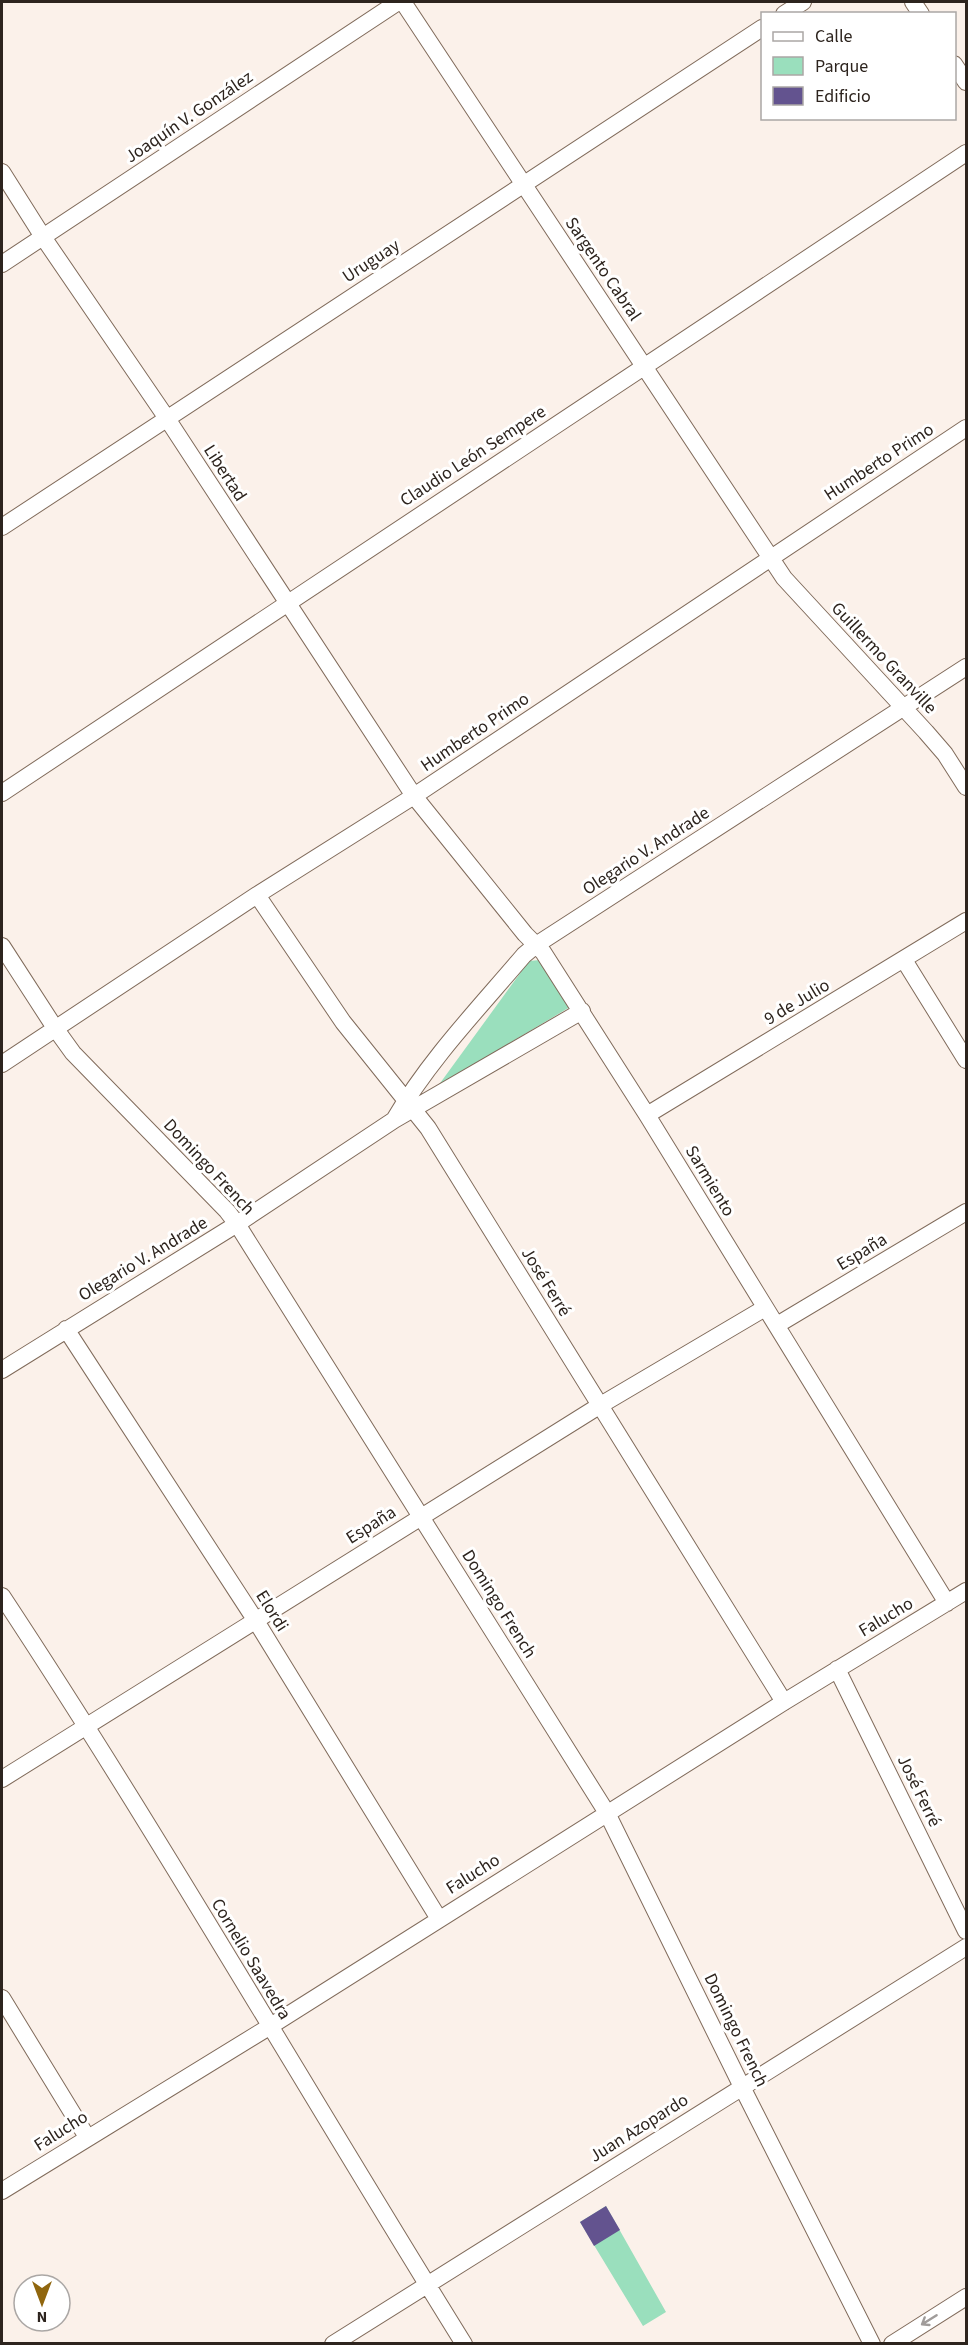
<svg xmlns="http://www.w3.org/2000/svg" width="968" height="2345" viewBox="0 0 968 2345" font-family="'Source Sans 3',sans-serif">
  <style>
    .green { fill: #9adfbd }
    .building { fill: #63538f }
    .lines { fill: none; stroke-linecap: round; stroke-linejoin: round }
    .street-casing { stroke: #806b5b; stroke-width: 18 }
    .street { stroke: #fff; stroke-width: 16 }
    .oneway { stroke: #a09c9a }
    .labels { text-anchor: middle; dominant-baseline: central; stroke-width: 6; stroke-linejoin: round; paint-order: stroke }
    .street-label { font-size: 18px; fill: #2d241e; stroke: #fff }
  </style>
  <rect width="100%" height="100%" fill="#fbf1ea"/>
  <!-- green -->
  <path class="green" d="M 540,960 L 570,1007 L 438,1086 L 529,961 Z
    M 606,2206 L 666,2312 L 643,2326 L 580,2222 Z"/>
  <!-- building -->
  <path class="building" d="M 606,2206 L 620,2230 L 594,2246 L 580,2222 Z"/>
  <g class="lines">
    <defs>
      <path id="street" d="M 403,2 L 784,578 L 926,732 L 945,754 L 966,787
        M 913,2 L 921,14
        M 784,14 L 803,2
        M 954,64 L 966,82
        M 2,172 L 43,237 L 166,417 L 414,796 L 525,934 L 543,952 L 647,1115 L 947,1603
        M 2,264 L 398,2
        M 2,527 L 762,28
        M 2,793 L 966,153
        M 257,895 L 343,1022 L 428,1128 L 784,1702
        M 2,946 L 55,1028 L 73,1053 L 227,1211 L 237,1224 L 607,1813 L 742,2087 L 872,2344
        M 904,960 L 966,1060
        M 2,1064 L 257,895 L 414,796 L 966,428
        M 647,1115 L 966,921
        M 394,1120 C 429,1060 479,1008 524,955 L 536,945 L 966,667
        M 777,1325 L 966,1212
        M 66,1329 L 256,1621 L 439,1919
        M 2,1370 L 237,1224 L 394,1120 L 582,1011
        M 2,1596 C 163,1840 309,2095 464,2344
        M 837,1669 L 966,1931
        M 2,1779 L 599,1406 L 765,1308
        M 2,1998 L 87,2137
        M 2,2191 L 269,2027 L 784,1702 L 966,1591
        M 333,2344 L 966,1947
        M 892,2344 L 966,2297"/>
    </defs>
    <!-- street casing -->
    <use href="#street" class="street-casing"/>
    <!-- street -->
    <use href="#street" class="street"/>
  </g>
  <!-- one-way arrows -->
  <defs><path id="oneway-shaft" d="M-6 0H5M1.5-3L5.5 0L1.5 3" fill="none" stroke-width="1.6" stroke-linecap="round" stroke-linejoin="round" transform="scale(1.5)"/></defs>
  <use class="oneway" href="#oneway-shaft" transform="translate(929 2320) rotate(148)"/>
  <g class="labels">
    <!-- street labels -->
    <g class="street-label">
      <text transform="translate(189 117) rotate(-34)">Joaquín V. González</text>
      <text transform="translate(371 261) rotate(-33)">Uruguay</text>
      <text transform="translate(603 269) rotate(56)">Sargento Cabral</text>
      <text transform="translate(473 456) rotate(-33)">Claudio León Sempere</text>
      <text transform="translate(879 462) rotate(-33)">Humberto Primo</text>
      <text transform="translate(225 473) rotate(57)">Libertad</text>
      <text transform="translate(884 658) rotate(47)">Guillermo Granville</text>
      <text transform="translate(475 732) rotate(-34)">Humberto Primo</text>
      <text transform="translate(646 851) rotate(-33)">Olegario V. Andrade</text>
      <text transform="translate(797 1002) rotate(-31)">9 de Julio</text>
      <text transform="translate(209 1167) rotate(47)">Domingo French</text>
      <text transform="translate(710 1181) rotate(59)">Sarmiento</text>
      <text transform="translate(862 1252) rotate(-31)">España</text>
      <text transform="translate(143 1259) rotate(-31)">Olegario V. Andrade</text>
      <text transform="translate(546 1282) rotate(58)">José Ferré</text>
      <text transform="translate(371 1525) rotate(-32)">España</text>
      <text transform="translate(499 1604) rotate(58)">Domingo French</text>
      <text transform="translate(272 1611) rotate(58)">Elordi</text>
      <text transform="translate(886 1617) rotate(-31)">Falucho</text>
      <text transform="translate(919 1791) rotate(64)">José Ferré</text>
      <text transform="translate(473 1874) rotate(-32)">Falucho</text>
      <text transform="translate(251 1959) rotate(59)">Cornelio Saavedra</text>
      <text transform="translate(736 2030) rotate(64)">Domingo French</text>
      <text transform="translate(639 2128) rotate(-32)">Juan Azopardo</text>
      <text transform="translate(61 2131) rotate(-32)">Falucho</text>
    </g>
  </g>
  <!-- border -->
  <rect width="968" height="2345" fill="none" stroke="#2d241e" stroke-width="6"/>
  <!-- legend -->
  <rect x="761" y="12" width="195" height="108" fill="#ffffff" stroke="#aba7a5" stroke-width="1.5"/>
  <rect x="773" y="32" width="30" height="9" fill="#ffffff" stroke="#aba7a5" stroke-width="1.5"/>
  <text x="815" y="42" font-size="18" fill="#2d241e">Calle</text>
  <rect x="773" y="57" width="30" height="18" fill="#9adfbd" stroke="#aba7a5" stroke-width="1.5"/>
  <text x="815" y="72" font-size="18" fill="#2d241e">Parque</text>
  <rect x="773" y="87" width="30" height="18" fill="#63538f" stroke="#aba7a5" stroke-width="1.5"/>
  <text x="815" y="102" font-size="18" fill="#2d241e">Edificio</text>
  <!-- north arrow -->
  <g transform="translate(42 2303) rotate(180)"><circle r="28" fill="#ffffff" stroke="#aba7a5" stroke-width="1.5"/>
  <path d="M0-4.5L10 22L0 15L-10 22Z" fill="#90660e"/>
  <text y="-9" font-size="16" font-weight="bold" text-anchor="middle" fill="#2d241e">N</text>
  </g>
</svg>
